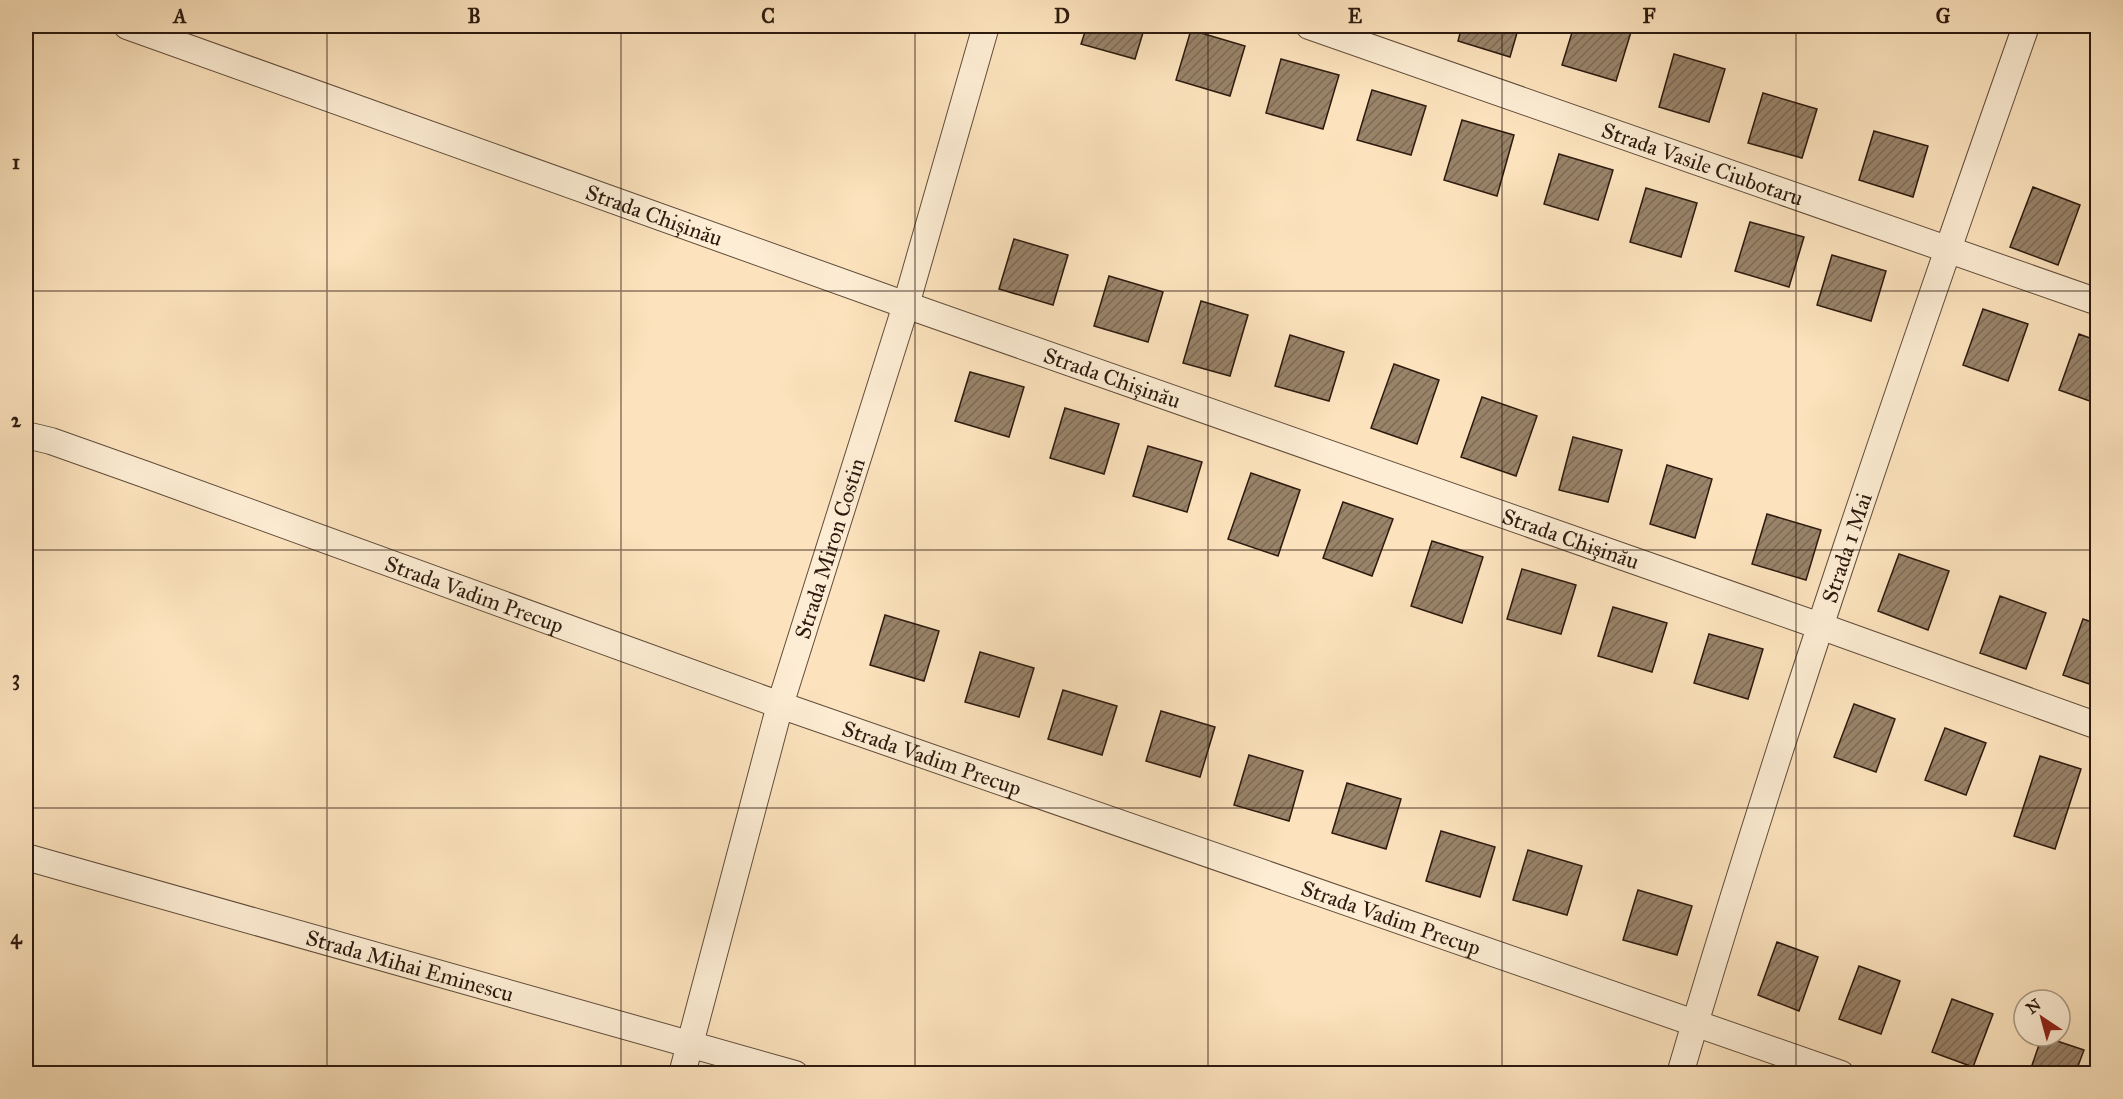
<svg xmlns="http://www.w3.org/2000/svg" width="2123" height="1099" viewBox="0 0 2123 1099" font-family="'IM FELL Great Primer',serif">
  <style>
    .building { fill: url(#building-hatch); stroke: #2d1a0f; stroke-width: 1.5 }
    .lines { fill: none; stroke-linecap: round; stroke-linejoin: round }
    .minor-casing { stroke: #614c3a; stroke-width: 28 }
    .minor { stroke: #fdedd4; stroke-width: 26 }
    .grid { fill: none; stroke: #2d1a0f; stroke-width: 1.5; stroke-opacity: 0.55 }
    .labels { text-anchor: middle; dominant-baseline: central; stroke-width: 5; stroke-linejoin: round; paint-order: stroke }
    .street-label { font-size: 22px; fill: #2d1a0f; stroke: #fdedd4 }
    .neatline { fill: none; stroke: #2d1a0f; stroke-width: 2 }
    .grid-label { font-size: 20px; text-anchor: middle; font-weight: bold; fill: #2d1a0f }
  </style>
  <defs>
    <pattern id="building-hatch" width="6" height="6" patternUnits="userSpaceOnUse" patternTransform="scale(1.5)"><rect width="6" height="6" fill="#998369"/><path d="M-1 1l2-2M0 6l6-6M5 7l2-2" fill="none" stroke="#7d6a55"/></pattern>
  </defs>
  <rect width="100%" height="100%" fill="#fce3bd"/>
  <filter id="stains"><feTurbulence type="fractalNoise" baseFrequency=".00333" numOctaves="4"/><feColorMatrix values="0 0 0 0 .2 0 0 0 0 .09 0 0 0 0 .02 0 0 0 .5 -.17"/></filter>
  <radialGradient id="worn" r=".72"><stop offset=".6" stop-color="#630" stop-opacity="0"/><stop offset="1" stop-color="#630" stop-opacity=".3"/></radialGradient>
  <!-- building -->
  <path class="building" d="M 1087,26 L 1145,26 L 1135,59 L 1081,44 Z
    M 1462,26 L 1519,26 L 1510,57 L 1458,41 Z
    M 1574,26 L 1610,26 L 1631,32 L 1616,81 L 1562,65 Z
    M 1191,30 L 1245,46 L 1230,96 L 1176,80 Z
    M 1674,54 L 1725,69 L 1709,122 L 1659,107 Z
    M 1281,59 L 1339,75 L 1323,129 L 1266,113 Z
    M 1372,90 L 1426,106 L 1411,155 L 1357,140 Z
    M 1763,93 L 1817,109 L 1802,158 L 1748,143 Z
    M 1462,120 L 1514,135 L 1497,196 L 1444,180 Z
    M 1874,131 L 1928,146 L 1913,197 L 1859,180 Z
    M 1559,154 L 1613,170 L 1598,220 L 1544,204 Z
    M 2033,187 L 2080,205 L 2058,265 L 2010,247 Z
    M 1646,188 L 1697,203 L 1681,257 L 1630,242 Z
    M 1750,222 L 1804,237 L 1789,287 L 1735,271 Z
    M 1014,239 L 1068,255 L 1053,305 L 999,289 Z
    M 1832,255 L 1886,271 L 1871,321 L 1817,305 Z
    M 1109,276 L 1163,292 L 1148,342 L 1094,326 Z
    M 1201,301 L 1248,315 L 1230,376 L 1183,363 Z
    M 1983,309 L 2028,324 L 2008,381 L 1963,365 Z
    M 2079,334 L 2098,341 L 2098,404 L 2059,390 Z
    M 1290,335 L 1344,352 L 1329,401 L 1275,386 Z
    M 1394,364 L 1439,380 L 1417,444 L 1371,428 Z
    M 970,372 L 1024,387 L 1009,437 L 955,421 Z
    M 1482,397 L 1537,416 L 1516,476 L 1461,457 Z
    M 1065,408 L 1119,424 L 1104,474 L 1050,458 Z
    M 1573,437 L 1622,450 L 1608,502 L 1559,490 Z
    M 1148,446 L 1202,462 L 1187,512 L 1133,496 Z
    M 1667,465 L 1712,479 L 1695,538 L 1650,524 Z
    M 1251,473 L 1300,490 L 1278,556 L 1228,539 Z
    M 1343,502 L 1393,519 L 1372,576 L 1323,558 Z
    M 1767,514 L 1821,530 L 1806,580 L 1752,564 Z
    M 1432,541 L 1483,557 L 1462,623 L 1411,606 Z
    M 1899,554 L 1949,571 L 1928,630 L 1878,611 Z
    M 1522,569 L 1576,585 L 1561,634 L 1507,619 Z
    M 2000,596 L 2046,613 L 2026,669 L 1980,653 Z
    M 1613,607 L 1667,623 L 1652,672 L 1598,656 Z
    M 885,615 L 939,631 L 924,681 L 870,665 Z
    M 2083,619 L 2098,624 L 2098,687 L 2063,675 Z
    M 1709,634 L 1763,649 L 1748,699 L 1694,683 Z
    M 980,652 L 1034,668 L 1019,717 L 965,702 Z
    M 1063,690 L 1117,706 L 1102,755 L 1048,739 Z
    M 1854,704 L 1895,719 L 1876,772 L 1834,757 Z
    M 1161,711 L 1215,727 L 1200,777 L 1146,761 Z
    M 1945,728 L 1986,743 L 1966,795 L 1925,780 Z
    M 1249,755 L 1303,771 L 1289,821 L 1234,805 Z
    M 2040,756 L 2081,769 L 2055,849 L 2014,836 Z
    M 1347,783 L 1401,799 L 1386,849 L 1332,833 Z
    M 1441,831 L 1495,847 L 1480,897 L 1426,881 Z
    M 1528,850 L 1582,866 L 1567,915 L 1513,900 Z
    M 1638,890 L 1692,906 L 1677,955 L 1623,940 Z
    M 1777,942 L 1818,957 L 1799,1011 L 1758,995 Z
    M 1859,966 L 1900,981 L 1881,1034 L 1839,1019 Z
    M 1952,999 L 1993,1014 L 1973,1067 L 1932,1052 Z
    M 2042,1036 L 2084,1050 L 2075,1074 L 2029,1074 Z"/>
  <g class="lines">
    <defs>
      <g id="minor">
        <path id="s1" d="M 127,26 L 906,305 L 1820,626 L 2098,726"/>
        <path id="s2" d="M 1309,26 L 2098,302"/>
        <path id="s3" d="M 26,435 L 51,441 L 144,474 L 780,705 L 1841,1074"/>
        <path id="s4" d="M 26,857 L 795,1074"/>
        <path id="s5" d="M 682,1074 L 780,705 L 906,305 L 986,26"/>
        <path id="s6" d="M 1680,1074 C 1784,721 1904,373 2026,26"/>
      </g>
    </defs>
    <!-- minor casing -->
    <use href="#minor" class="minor-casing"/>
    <!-- minor -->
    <use href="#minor" class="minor"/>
  </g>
  <!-- grid -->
  <path class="grid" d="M 327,26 L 327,1074M 621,26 L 621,1074M 915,26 L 915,1074M 1208,26 L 1208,1074M 1502,26 L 1502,1074M 1796,26 L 1796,1074M 26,291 L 2098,291M 26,550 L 2098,550M 26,808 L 2098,808"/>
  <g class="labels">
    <!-- street labels -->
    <g class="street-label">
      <text stroke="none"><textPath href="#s2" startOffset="417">Strada Vasile Ciubotaru</textPath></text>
      <text stroke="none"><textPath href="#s1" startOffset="560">Strada Chișinău</textPath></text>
      <text stroke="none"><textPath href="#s1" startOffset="1046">Strada Chișinău</textPath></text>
      <text stroke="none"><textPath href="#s1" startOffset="1532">Strada Chișinău</textPath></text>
      <text stroke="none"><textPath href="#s6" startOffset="552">Strada 1 Mai</textPath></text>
      <text stroke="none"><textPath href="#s5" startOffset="546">Strada Miron Costin</textPath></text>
      <text stroke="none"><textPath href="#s3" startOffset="476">Strada Vadim Precup</textPath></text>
      <text stroke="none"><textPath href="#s3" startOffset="962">Strada Vadim Precup</textPath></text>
      <text stroke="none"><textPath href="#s3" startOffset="1448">Strada Vadim Precup</textPath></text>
      <text stroke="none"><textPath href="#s4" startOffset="399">Strada Mihai Eminescu</textPath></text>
    </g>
  </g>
  <!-- margin -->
  <rect width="2123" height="1099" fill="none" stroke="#fce3bd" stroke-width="66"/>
  <!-- north arrow -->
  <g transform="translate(2042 1018) rotate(324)"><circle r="28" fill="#fdedd4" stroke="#aa9985" stroke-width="1.5"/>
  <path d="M0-4.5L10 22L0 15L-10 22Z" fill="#8f2418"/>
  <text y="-9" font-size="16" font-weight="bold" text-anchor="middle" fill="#2d1a0f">N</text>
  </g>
  <rect x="33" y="33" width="2057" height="1033" class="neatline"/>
  <g class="grid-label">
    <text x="180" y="23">A</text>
    <text x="474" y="23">B</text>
    <text x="768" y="23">C</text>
    <text x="1062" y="23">D</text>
    <text x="1355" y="23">E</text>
    <text x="1649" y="23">F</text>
    <text x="1943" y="23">G</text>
    <text x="16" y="169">1</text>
    <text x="16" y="427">2</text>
    <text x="16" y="685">3</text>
    <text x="16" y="944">4</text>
  </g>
  <rect width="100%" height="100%" filter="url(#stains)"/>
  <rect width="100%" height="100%" fill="url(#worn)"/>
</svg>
